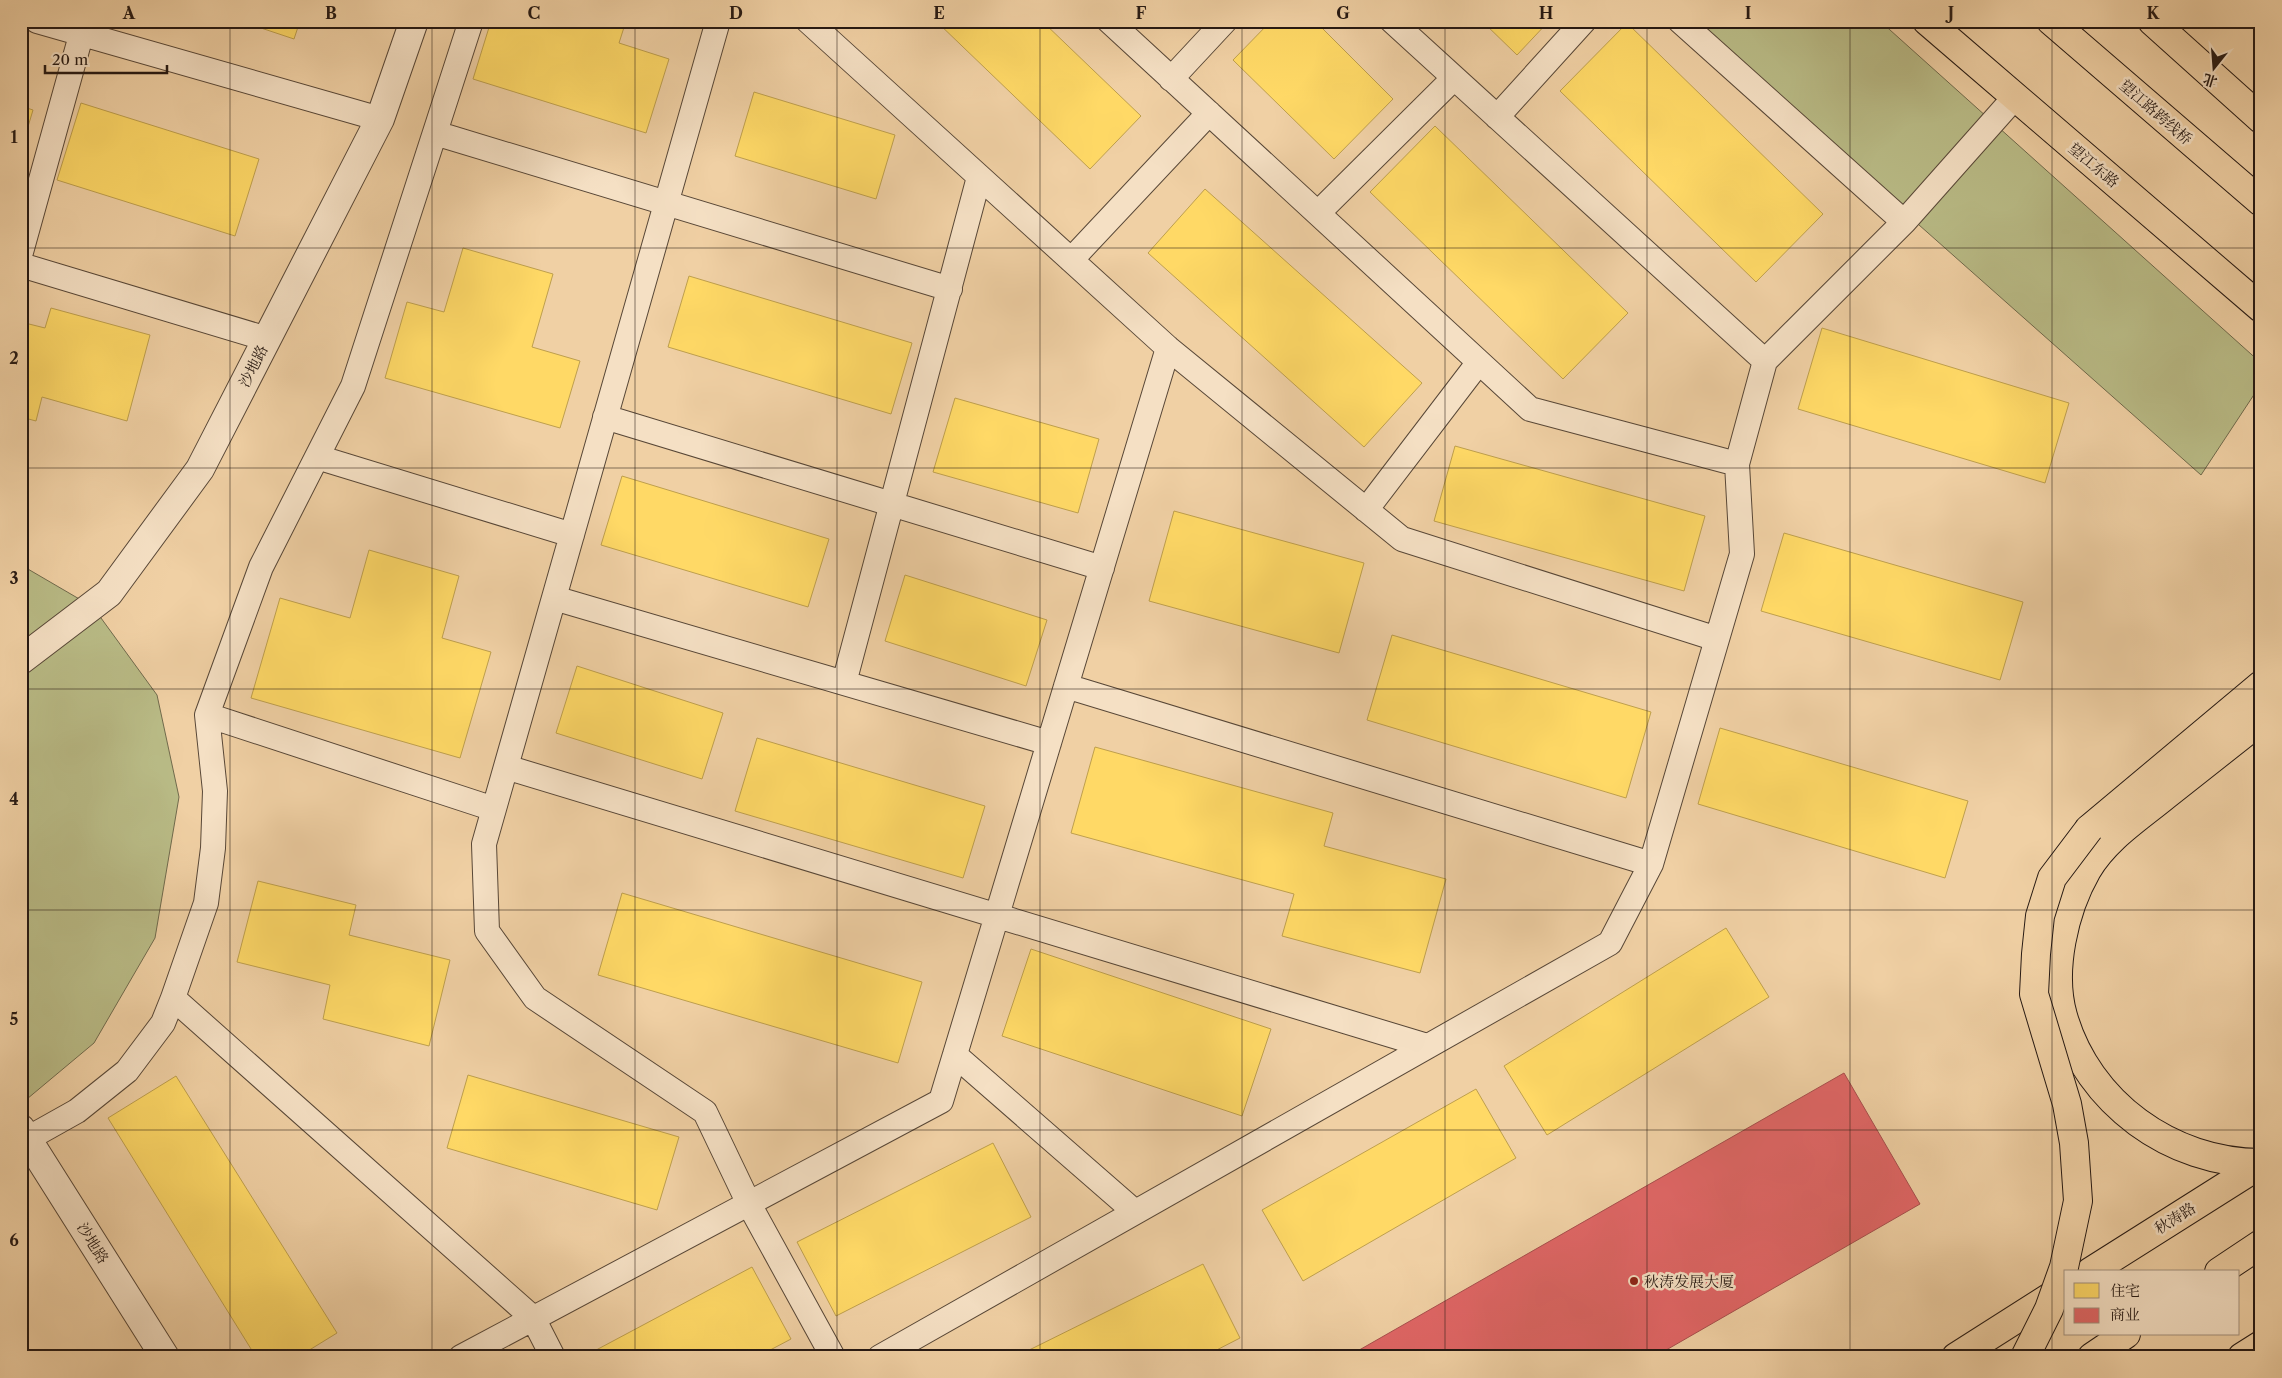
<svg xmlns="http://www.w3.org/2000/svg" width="2282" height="1378" viewBox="0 0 2282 1378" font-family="'Libre Caslon Text','Noto Serif SC',serif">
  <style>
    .green { fill: #b9bb86; stroke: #706a4c }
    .homes { fill: #ffd966; stroke: #be9f4d }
    .shops { fill: #e06666; stroke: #a84f4d }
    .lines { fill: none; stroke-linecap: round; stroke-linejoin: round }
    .service-casing { stroke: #584737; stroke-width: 26 }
    .minor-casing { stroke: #584737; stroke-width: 30 }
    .primary-casing { stroke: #261913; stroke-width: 30 }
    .trunk-casing { stroke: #261913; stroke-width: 30 }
    .service { stroke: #f5e0c4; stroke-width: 24 }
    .minor { stroke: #f5e0c4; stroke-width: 28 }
    .primary { stroke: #f0d0a4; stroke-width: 28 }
    .trunk { stroke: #f0d0a4; stroke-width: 28 }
    .trunk-bridge-casing { stroke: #261913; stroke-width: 30; stroke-linecap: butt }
    .trunk-bridge { stroke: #f0d0a4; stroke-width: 28 }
    .grid { fill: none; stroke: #261913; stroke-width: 1; stroke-opacity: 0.55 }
    .poi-dot { fill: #8f2418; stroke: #f5e0c4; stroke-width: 2 }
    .labels { text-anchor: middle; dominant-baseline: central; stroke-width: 5; stroke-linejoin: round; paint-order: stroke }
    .street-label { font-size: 15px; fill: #261913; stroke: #f5e0c4 }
    .poi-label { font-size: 15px; fill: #261913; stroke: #f5e0c4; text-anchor: start }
    .neatline { fill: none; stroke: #261913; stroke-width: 2 }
    .grid-label { font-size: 16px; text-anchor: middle; font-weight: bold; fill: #261913 }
  </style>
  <rect width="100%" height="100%" fill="#f0d0a4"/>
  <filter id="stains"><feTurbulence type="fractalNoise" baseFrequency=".004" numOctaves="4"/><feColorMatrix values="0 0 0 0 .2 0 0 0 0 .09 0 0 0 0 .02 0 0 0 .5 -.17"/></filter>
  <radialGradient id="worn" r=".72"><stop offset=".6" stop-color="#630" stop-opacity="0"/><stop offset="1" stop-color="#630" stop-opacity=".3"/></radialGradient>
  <!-- green -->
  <path class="green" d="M 1689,21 L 1880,21 L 2261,363 L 2261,384 L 2201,475 Z
    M 21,565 L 93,607 L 157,695 L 179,797 L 155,938 L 94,1043 L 21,1104 Z"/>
  <!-- homes -->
  <path class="homes" d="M 240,21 L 300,21 L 294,39 Z
    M 491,21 L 626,21 L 619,43 L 669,59 L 646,133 L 473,79 Z
    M 936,21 L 1042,21 L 1141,116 L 1090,169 Z
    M 1271,21 L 1315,21 L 1393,99 L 1334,159 L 1233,60 Z
    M 1482,21 L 1549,21 L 1517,55 Z
    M 1627,23 L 1823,214 L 1756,282 L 1560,91 Z
    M 754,92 L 895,135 L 876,199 L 735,156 Z
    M 81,103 L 259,159 L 235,236 L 57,180 Z
    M 21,106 L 33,110 L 21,150 Z
    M 1435,126 L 1628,313 L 1563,379 L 1370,192 Z
    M 1205,189 L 1422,383 L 1364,447 L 1148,253 Z
    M 463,248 L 553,274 L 532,347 L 580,361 L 560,428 L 385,378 L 407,302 L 444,312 Z
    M 689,276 L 912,343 L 891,414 L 668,347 Z
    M 51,308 L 150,335 L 127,421 L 42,397 L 36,421 L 21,417 L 21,322 L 45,328 Z
    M 1822,328 L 2069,403 L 2045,483 L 1798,409 Z
    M 955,398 L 1099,439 L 1078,513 L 933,472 Z
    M 1455,446 L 1705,516 L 1684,591 L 1434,521 Z
    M 622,476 L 829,539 L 808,607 L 601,545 Z
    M 1174,511 L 1364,563 L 1339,653 L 1149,601 Z
    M 1784,533 L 2023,602 L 2000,680 L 1761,611 Z
    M 369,550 L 459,576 L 442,638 L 491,652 L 460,758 L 251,698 L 280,598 L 350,618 Z
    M 905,575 L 1047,620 L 1026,686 L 885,641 Z
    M 1392,635 L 1651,712 L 1626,798 L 1367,720 Z
    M 577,666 L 723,713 L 702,779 L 556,733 Z
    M 1720,728 L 1968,801 L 1945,878 L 1698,804 Z
    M 757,738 L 985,806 L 963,878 L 735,811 Z
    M 1095,747 L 1333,813 L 1324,846 L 1446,879 L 1420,973 L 1282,936 L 1294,894 L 1071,833 Z
    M 258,881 L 356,905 L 349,935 L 450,960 L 429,1046 L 323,1019 L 330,985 L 237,962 Z
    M 622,893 L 922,982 L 898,1063 L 598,975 Z
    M 1726,928 L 1769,997 L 1547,1135 L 1504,1066 Z
    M 1031,949 L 1271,1029 L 1242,1116 L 1002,1036 Z
    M 468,1075 L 679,1137 L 657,1210 L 447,1148 Z
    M 176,1076 L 337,1333 L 298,1357 L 256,1357 L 108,1118 Z
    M 1476,1089 L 1516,1158 L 1303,1281 L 1262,1210 Z
    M 993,1143 L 1031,1217 L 836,1316 L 797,1242 Z
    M 1203,1264 L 1240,1338 L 1203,1357 L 1015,1357 Z
    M 752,1267 L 791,1339 L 757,1357 L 583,1357 Z"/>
  <!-- shops -->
  <path class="shops" d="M 1844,1073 L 1920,1204 L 1654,1357 L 1347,1357 Z"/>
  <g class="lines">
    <defs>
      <path id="service" d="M 37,21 L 380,119
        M 718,21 L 484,844 L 487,931 L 535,998 L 705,1112 L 749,1204 L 833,1357
        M 808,21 L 1168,348 L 1402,539 L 1717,639
        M 1109,21 L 1530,409 L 1737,464
        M 1392,21 L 1765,361
        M 1680,21 L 1904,222
        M 1171,79 L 1225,21
        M 1497,117 L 1584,21
        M 435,133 L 950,289
        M 1318,213 L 1454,78
        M 21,252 L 85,21
        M 1071,260 L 1209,113
        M 21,265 L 267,339
        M 605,417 L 1102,568
        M 317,457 L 572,535
        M 1366,510 L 1479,362
        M 554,598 L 1049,743
        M 844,683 L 979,177
        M 1066,686 L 1651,864
        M 207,715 L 494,809
        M 506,767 L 1427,1046
        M 173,998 L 533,1318 L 553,1357
        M 955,1055 L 1135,1212
        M 27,1139 L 77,1111 L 127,1071 L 163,1023 L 173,998 L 206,903 L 213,848 L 215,791 L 207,715 L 261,567 L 353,386 L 471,21
        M 461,1357 L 941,1101 L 1168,348
        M 880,1357 L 1610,943 L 1651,864 L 1742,554 L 1737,464 L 1765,361 L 1904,222 L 2015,97"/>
      <path id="minor" d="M 21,660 L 109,593 L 200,469 L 380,119 L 414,21
        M 21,1129 L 165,1357"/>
      <path id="primary" d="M 1927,21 L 2261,308
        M 2090,1272 L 2261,1164
        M 1956,1357 L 2066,1287"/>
      <path id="trunk" d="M 2051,21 L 2261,202
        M 2152,21 L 2261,119
        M 2261,720 C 2229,745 2198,770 2166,795 C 2138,818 2106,838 2087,870 C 2064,910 2050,971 2063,1016 C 2088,1103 2171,1163 2261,1163
        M 2089,829 L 2261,685
        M 2219,1272 L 2261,1244
        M 2092,1357 L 2126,1334
        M 2242,1357 L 2261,1345"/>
    </defs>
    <!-- service casing -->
    <use href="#service" class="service-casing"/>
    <!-- minor casing -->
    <use href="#minor" class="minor-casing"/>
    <!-- primary casing -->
    <use href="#primary" class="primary-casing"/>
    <!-- trunk casing -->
    <use href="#trunk" class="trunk-casing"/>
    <!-- service -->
    <use href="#service" class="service"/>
    <!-- minor -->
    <use href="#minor" class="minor"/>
    <!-- primary -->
    <use href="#primary" class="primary"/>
    <!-- trunk -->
    <use href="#trunk" class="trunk"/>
    <defs>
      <path id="trunk-bridge" d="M 2025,1357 L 2049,1309 L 2064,1267 L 2078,1201 L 2074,1143 L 2067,1104 L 2034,994 L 2036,954 L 2040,916 L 2052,878 L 2089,829"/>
    </defs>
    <!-- trunk-bridge casing -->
    <use href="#trunk-bridge" class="trunk-bridge-casing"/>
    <!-- trunk-bridge -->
    <use href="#trunk-bridge" class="trunk-bridge"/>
  </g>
  <!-- grid -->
  <path class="grid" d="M 230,21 L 230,1357M 432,21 L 432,1357M 635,21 L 635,1357M 837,21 L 837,1357M 1040,21 L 1040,1357M 1242,21 L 1242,1357M 1445,21 L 1445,1357M 1647,21 L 1647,1357M 1850,21 L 1850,1357M 2052,21 L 2052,1357M 21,248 L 2261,248M 21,468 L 2261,468M 21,689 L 2261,689M 21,910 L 2261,910M 21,1130 L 2261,1130"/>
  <!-- markers -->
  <circle class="poi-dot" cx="1634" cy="1281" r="5"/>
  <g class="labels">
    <!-- street labels -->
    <g class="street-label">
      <text transform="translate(2156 112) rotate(41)">望江路跨线桥</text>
      <text transform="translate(2094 165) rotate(40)">望江东路</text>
      <text transform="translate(253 366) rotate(-63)">沙地路</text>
      <text transform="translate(2175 1218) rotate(-32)">秋涛路</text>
      <text transform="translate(93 1243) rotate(58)">沙地路</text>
    </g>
    <!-- poi labels -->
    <g class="poi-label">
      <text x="1644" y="1281">秋涛发展大厦</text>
    </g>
  </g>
  <!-- margin -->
  <rect width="2282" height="1378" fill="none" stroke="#f0d0a4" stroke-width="55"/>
  <!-- legend -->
  <rect x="2064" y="1270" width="175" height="65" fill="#f5e0c4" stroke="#a2907d"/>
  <rect x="2074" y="1283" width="25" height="15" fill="#ffd966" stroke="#a2907d"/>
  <text x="2110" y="1296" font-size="15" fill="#261913">住宅</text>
  <rect x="2074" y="1308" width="25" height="15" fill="#e06666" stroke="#a2907d"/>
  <text x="2110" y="1320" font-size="15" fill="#261913">商业</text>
  <!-- north arrow -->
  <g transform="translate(2214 68) rotate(197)" stroke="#f5e0c4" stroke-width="4" paint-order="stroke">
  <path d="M0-4L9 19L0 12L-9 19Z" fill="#261913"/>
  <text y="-8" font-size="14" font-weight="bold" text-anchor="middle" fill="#261913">北</text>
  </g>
  <!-- scale -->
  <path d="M45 65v8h122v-8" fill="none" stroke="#261913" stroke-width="2.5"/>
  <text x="52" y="65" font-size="15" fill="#261913" stroke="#f5e0c4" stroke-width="4" paint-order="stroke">20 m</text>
  <rect x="28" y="28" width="2226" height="1322" class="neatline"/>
  <g class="grid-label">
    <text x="129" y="19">A</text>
    <text x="331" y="19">B</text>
    <text x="534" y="19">C</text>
    <text x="736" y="19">D</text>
    <text x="939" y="19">E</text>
    <text x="1141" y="19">F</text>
    <text x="1343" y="19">G</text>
    <text x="1546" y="19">H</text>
    <text x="1748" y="19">I</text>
    <text x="1951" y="19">J</text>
    <text x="2153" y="19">K</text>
    <text x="14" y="143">1</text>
    <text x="14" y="364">2</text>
    <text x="14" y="584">3</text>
    <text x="14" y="805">4</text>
    <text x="14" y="1025">5</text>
    <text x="14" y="1246">6</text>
  </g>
  <rect width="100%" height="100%" filter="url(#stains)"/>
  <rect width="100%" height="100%" fill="url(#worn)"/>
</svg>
